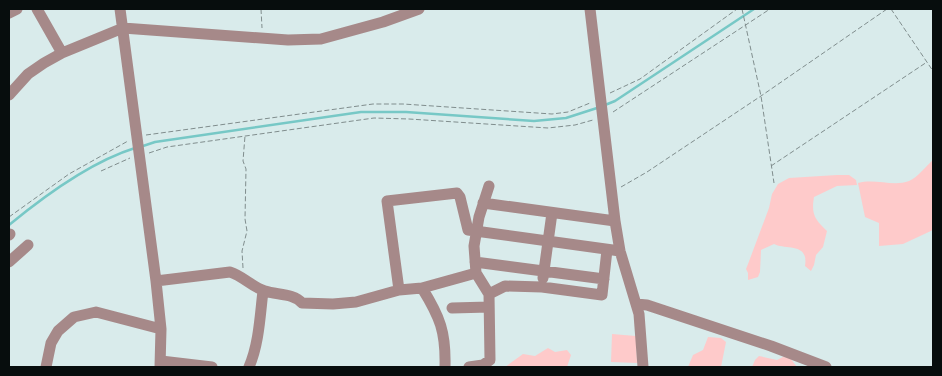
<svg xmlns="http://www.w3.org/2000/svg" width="942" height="376" viewBox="0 0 942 376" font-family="Commissioner,sans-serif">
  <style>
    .green { fill: #fecaca }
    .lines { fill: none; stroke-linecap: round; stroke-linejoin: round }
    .stream { stroke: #77c8c6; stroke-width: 2.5 }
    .path { stroke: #808d8d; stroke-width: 1; stroke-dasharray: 5 2.5; stroke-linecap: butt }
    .minor { stroke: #a68989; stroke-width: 11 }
  </style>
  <rect width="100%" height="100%" fill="#d9ebeb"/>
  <!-- green -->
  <path class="green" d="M 933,160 L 933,230 L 903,244 L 879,246 L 879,223 L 865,217 L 858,183 C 875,178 893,187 909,181 C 918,177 926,166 933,160 Z
    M 837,175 L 849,175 L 856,180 L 857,185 L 837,186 L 814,197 C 811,215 815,219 827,231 L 823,247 L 816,255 L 814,265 L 811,271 L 805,266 C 809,242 785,250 774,244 L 761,250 L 760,272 L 758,277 L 748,280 L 748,273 L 746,269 L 748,264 L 769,208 L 772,194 L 778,184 L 789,178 Z
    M 612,334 L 636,336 L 637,363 L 611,362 Z
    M 708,337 L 721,338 L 726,342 L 721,367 L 688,367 L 693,355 L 703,350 Z
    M 548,348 L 555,352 L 567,350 L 571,355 L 567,367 L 505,367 L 523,354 L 535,356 Z
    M 759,356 L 777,360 L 783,357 L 790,358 L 797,367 L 800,367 L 752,367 L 755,360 Z"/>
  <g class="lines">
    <!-- stream -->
    <path class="stream" d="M 605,105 L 615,101 L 754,9
      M 143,146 L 155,142 L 361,112 L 406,112 L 534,121 L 566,118 L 597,108
      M 9,225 C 43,197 93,161 135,148"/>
    <!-- path -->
    <path class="path" d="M 261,9 L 262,28
      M 742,9 L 761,96 L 774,183
      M 891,9 L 933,71
      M 610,93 L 640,79 L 737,9
      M 613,112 L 770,9
      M 146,135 L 373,104 L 403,104 L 552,114 L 568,112 L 590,103
      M 149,153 L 167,147 L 374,118 L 409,119 L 548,128 L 575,125 L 593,120
      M 771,166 L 927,62
      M 101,171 L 130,158
      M 621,187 L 647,172 L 761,96 L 887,9
      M 9,217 L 69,174 L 128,141
      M 243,268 L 242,251 L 247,231 L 245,219 L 246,169 L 243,161 L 245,136"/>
    <!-- minor -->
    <path class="minor" d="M 37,9 L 62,53
      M 120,9 L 156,281 L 161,329 L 160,367
      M 590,9 L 615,221 L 620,251 L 639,314 L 643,367
      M 9,13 L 17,9
      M 9,95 L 28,74 L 44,63 L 62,53 L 123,28 L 288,40 L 321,39 L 383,22 L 419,9
      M 483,203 L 615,221
      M 9,235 L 10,234
      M 9,262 L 28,245
      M 475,262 L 604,279
      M 543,278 L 552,213
      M 156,281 L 230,272 C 243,276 252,287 265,291 C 276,295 294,293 302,303 L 333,304 L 356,302 L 399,290 L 422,288 L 476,273
      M 422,288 C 440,317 446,332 445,367
      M 399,290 L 387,201 L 457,193 L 460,197 L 468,230 L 620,251
      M 489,294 L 505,286 L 542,287 L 602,295 L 607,250
      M 636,304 L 647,305 L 771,346 L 826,367
      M 452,308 L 489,307
      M 161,361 L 212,367
      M 46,367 L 51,343 L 58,331 L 74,317 L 96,312 L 161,329
      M 249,367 C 259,344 260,316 263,291
      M 469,367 L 483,365 L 490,360 L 489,294 L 476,273 L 474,246 L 479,217 L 489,186"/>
  </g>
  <!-- border -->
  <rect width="942" height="376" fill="none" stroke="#070d0d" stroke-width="20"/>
</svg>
